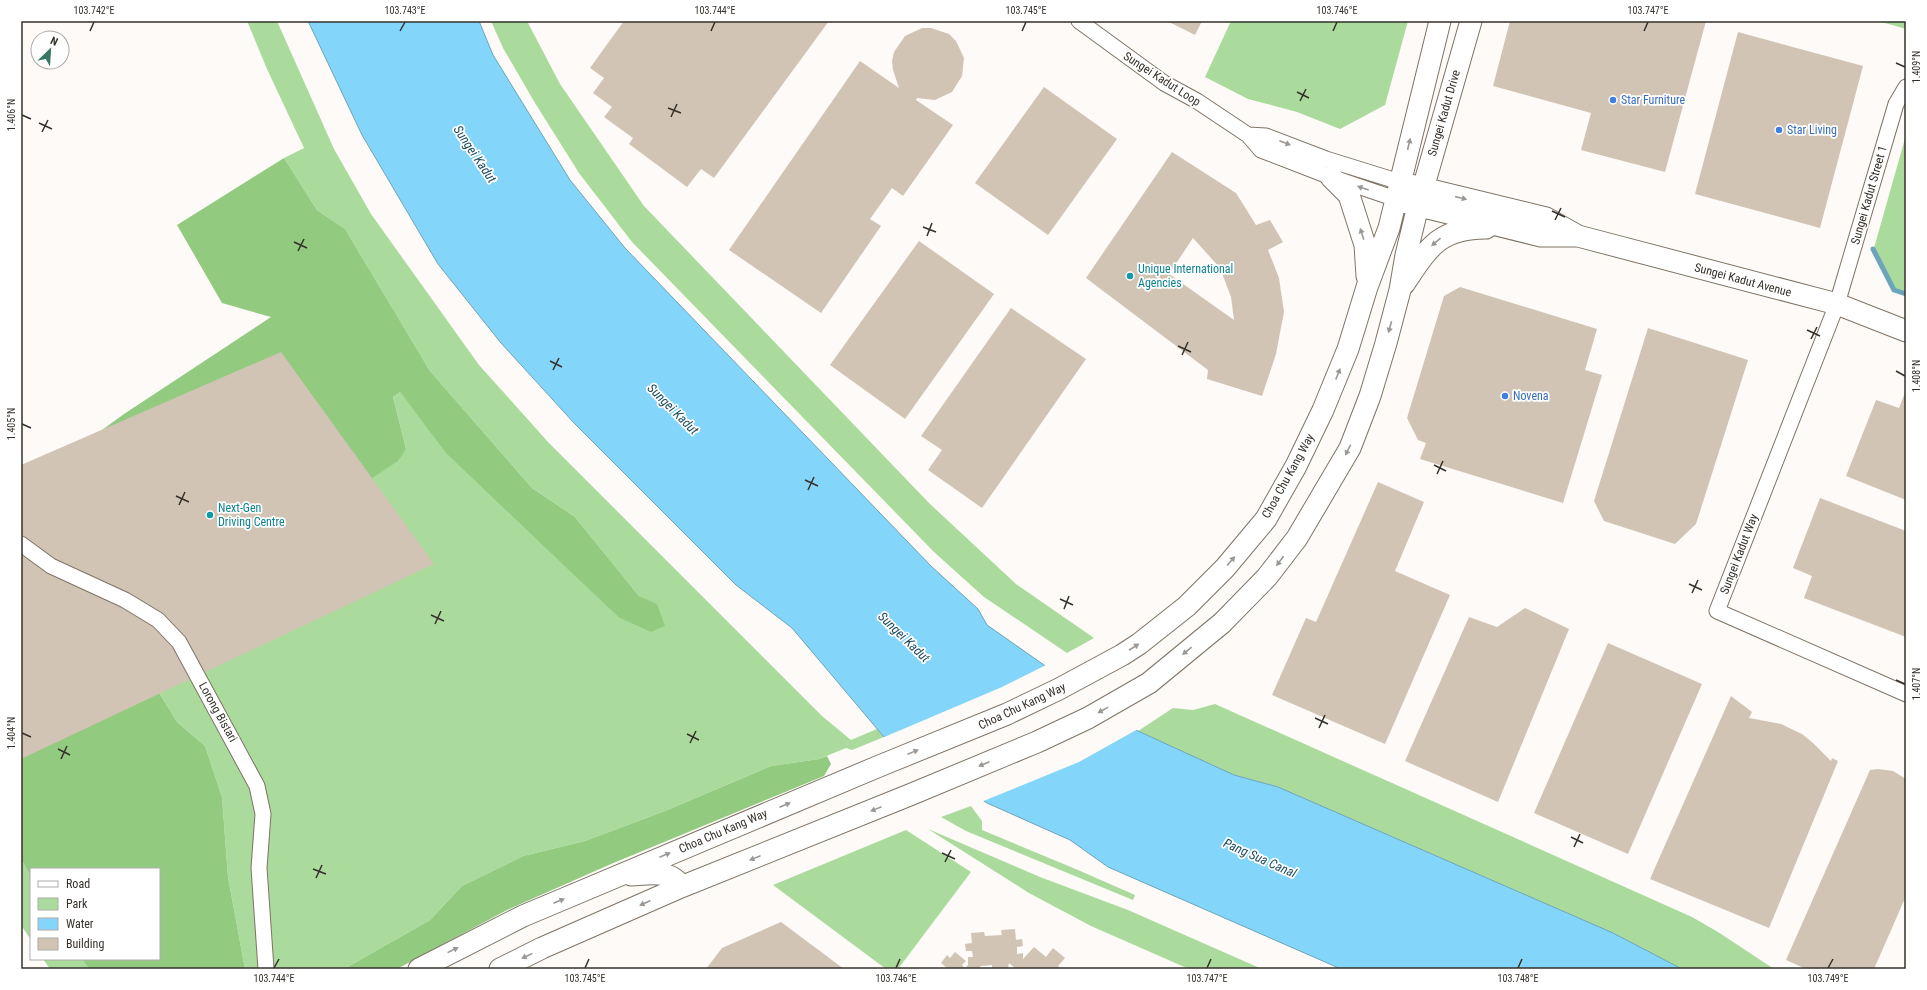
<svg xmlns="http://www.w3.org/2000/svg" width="1927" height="990" viewBox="0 0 1927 990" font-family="'Roboto Condensed',sans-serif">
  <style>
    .green { fill: #aadb9c }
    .forest { fill: #92cb80 }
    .water { fill: #83d6f9; stroke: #6ca4bb }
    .pier { fill: #fdfaf7 }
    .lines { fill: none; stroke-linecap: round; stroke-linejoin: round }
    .stream { stroke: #6ca4bb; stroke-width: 5 }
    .building { fill: #d1c4b4; fill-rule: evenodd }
    .street-casing { stroke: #7f7365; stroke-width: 17 }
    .secondary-casing { stroke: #7f7365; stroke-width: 23 }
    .street { stroke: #fff; stroke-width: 15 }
    .secondary { stroke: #fff; stroke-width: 21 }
    .oneway { fill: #9a9894 }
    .ticks { fill: none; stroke: #35302a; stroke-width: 1.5 }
    .shop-dot { fill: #3f7fe0; stroke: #fff; stroke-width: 1.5 }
    .culture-dot { fill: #0f9aa8; stroke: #fff; stroke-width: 1.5 }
    .labels { text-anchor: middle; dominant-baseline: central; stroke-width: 3.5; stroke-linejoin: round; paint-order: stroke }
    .street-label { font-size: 12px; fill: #35302a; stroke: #fff }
    .shop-label { font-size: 12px; fill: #366cbe; stroke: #fff; text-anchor: start }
    .culture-label { font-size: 12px; fill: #0d838f; stroke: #fff; text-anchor: start }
    .water-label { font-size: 13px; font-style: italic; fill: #1c4b5e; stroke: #fff }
    .neatline { fill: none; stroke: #35302a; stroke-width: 1.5 }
    .ticks-label { font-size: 10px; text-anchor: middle; fill: #35302a }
  </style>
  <rect width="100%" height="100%" fill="#fdfaf7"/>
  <!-- green -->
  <path class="green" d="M 247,21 L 277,21 L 334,149 L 371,214 L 479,365 L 548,442 L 822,716 L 851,740 L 877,729 L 884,737 L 852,750 L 846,748 L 819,759 L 771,766 L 665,811 L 585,841 L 523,856 L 462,886 L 430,920 L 344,969 L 245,969 L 228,877 L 222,797 L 205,746 L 177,722 L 136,653 L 332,496 L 406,449 L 393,397 L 400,392 L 418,415 L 547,548 L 618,617 L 657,605 L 639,596 L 575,517 L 532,488 L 430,371 L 345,229 L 317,210 L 284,158 L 304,148 L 267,69 Z
    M 491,21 L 527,21 L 560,84 L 644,206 L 929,503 L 1016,584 L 1094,638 L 1067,653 L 984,597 L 934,552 L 632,242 L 579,173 L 535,103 L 503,48 Z
    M 1231,21 L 1408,21 L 1385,105 L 1340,129 L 1297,112 L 1248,99 L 1205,77 Z
    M 1878,21 L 1906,21 L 1906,29 Z
    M 1906,135 L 1906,294 L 1895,289 L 1874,248 Z
    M 1215,704 L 1692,917 L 1718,932 L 1774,969 L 1682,969 L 1613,933 L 1278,787 L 1234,775 L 1138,731 L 1173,708 L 1193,710 Z
    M 971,806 L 982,821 L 982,830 L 1078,870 L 1135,895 L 1133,900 L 966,831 L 941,817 Z
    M 928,829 L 1040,877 L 1128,910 L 1262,969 L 1189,969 L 1091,926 L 1029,893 Z
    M 906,830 L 971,872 L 898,969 L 886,969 L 773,885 Z
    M 21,859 L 31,877 L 31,940 L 21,925 Z
    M 43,959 L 82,959 L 89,969 L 50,969 Z"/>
  <!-- forest -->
  <path class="forest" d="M 284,158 L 317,210 L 345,229 L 430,371 L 532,488 L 575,517 L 639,596 L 657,604 L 665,626 L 651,632 L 618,617 L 446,453 L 400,392 L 393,397 L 406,449 L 398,461 L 354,490 L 136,654 L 177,722 L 205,746 L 222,797 L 228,877 L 245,969 L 89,969 L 82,959 L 159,959 L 159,869 L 31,869 L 31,877 L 21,859 L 21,489 L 124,414 L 271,317 L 222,303 L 177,225 Z
    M 827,756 L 831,764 L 824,776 L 611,864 L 507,910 L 397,969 L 344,969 L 430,920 L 462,886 L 523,856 L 585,841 L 665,811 L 771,766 L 819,759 Z"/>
  <!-- water -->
  <path class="water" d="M 308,21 L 479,21 L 493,55 L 570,180 L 625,248 L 931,566 L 978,609 L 987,625 L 1138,731 L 1234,775 L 1278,787 L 1613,933 L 1682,969 L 1341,969 L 1108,867 L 1070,840 L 987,803 L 884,737 L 792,628 L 736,585 L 574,423 L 501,343 L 438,264 L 362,135 Z"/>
  <!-- pier -->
  <path class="pier" d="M 1046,665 L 1138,729 L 1079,762 L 981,802 L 882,738 L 1002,687 Z"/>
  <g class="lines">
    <!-- stream -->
    <path class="stream" d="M 1873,249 L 1894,290 L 1906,294"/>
  </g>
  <!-- building -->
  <path class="building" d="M 624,21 L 829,21 L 714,178 L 701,169 L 687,187 L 629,144 L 633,138 L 604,117 L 612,107 L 593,93 L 604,78 L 590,68 Z
    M 1167,21 L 1202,21 L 1195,35 Z
    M 1510,21 L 1706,21 L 1665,172 L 1581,150 L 1591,113 L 1493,86 Z
    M 922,28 L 931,28 L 949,34 L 956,41 L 964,58 L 962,76 L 952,92 L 935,100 L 917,98 L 916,100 L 953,125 L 903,196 L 892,188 L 870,219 L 881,226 L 821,313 L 729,250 L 860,61 L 899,88 L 893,70 L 892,61 L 894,52 L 905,36 Z
    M 1738,32 L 1863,66 L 1820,228 L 1695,194 Z
    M 1044,87 L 1117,139 L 1048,235 L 975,183 Z
    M 1172,152 L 1236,193 L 1256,225 L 1270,220 L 1283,242 L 1268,250 L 1279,278 L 1284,312 L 1276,354 L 1262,396 L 1207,379 L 1208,370 L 1086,278 ZM 1193,238 L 1220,268 L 1231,297 L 1234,320 L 1169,274 Z
    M 919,241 L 994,294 L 905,419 L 830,365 Z
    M 1460,287 L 1597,329 L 1585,370 L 1602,375 L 1563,503 L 1420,459 L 1426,443 L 1418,440 L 1407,418 L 1444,296 Z
    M 1011,308 L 1086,359 L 982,508 L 928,470 L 942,450 L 921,436 Z
    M 1648,328 L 1748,360 L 1696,524 L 1675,544 L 1604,521 L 1594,501 Z
    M 281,352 L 434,564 L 21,759 L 21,465 Z
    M 1906,390 L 1906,500 L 1846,476 L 1876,400 L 1899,408 Z
    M 1378,482 L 1424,502 L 1395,571 L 1450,595 L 1385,744 L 1272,695 L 1306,618 L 1316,622 Z
    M 1820,498 L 1906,531 L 1906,637 L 1804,598 L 1812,576 L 1793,568 Z
    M 1525,608 L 1569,629 L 1498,802 L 1405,761 L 1469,617 L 1497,627 Z
    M 1608,643 L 1702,684 L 1628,854 L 1534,813 Z
    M 1731,696 L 1752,712 L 1749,718 L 1781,724 L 1802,734 L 1813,743 L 1831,761 L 1832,758 L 1838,761 L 1769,928 L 1650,879 Z
    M 1878,769 L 1893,771 L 1906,779 L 1906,896 L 1874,969 L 1806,969 L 1786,960 L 1870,770 Z
    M 781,922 L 844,969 L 706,969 L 722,948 Z
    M 1015,929 L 1016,940 L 1022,939 L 1023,946 L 1017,947 L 1017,954 L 1023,953 L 1023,959 L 1034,947 L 1046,957 L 1053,948 L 1065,958 L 1058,966 L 1061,969 L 1016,969 L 1009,963 L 1008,969 L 992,969 L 992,965 L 981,966 L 978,969 L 948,969 L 941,963 L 947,955 L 950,958 L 955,952 L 966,961 L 962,965 L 965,968 L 968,965 L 968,957 L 973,957 L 972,951 L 966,951 L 965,944 L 972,943 L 971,933 L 984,932 L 985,936 L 1002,935 L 1001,930 Z"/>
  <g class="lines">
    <defs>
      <path id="street" d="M 1079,21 L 1164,83 L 1197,101 L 1248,135 L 1261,150 L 1331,177 L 1396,199
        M 1906,87 L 1896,104 L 1837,304 L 1717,611 L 1906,694
        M 1248,135 L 1266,136 L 1326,159 L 1400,182
        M 21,544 L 51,566 L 125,600 L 158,620 L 179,642 L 257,786 L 263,814 L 259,868 L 266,969"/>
      <path id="secondary" d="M 1331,177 L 1349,195 L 1365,245 L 1367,276
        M 1410,185 L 1546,218 L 1578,236 L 1837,304 L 1906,331
        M 1404,202 L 1541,236 L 1576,236
        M 1404,284 C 1428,248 1439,228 1486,228
        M 631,875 C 648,874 672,869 681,887
        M 419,969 L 523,916 L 877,767 L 1007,714 L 1059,689 L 1122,655 L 1139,644 L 1187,606 L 1225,568 L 1266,519 L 1296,466 L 1323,410 L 1348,349 L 1367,287 L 1389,228 L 1440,21
        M 500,969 L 542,948 L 681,887 L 912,794 L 1037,742 L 1088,718 L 1149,683 L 1222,623 L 1267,577 L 1297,538 L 1350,448 L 1370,396 L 1386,343 L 1400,290 L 1406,255 L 1418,206 L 1471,21"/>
    </defs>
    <!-- street casing -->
    <use href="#street" class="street-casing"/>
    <!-- secondary casing -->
    <use href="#secondary" class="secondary-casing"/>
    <!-- street -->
    <use href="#street" class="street"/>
    <!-- secondary -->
    <use href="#secondary" class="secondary"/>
  </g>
  <!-- one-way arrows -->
  <defs><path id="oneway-solid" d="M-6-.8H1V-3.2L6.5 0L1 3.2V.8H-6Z"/></defs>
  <g class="oneway">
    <use href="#oneway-solid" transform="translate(1285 143) rotate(21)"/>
    <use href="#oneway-solid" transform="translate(1409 144) rotate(-76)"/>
    <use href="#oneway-solid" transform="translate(1363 188) rotate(-161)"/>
    <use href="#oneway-solid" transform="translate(1461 198) rotate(13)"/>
    <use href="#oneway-solid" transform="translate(1362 234) rotate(-108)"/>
    <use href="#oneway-solid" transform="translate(1436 242) rotate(140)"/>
    <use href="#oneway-solid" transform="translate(1390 327) rotate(105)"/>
    <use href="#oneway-solid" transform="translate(1338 374) rotate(-68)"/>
    <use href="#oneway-solid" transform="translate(1348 450) rotate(117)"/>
    <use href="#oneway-solid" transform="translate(1231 561) rotate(-50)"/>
    <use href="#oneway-solid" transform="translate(1280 561) rotate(127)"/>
    <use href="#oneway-solid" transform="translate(1134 647) rotate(-33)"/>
    <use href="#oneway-solid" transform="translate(1187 651) rotate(141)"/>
    <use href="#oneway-solid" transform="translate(1103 710) rotate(151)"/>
    <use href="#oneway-solid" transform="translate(913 752) rotate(-22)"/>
    <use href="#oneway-solid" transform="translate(984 764) rotate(157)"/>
    <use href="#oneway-solid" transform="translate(785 805) rotate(-23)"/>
    <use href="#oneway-solid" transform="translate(876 809) rotate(158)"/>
    <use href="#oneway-solid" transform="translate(665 855) rotate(-23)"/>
    <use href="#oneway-solid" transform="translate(755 858) rotate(158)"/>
    <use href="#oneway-solid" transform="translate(559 901) rotate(-23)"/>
    <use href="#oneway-solid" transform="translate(645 903) rotate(156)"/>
    <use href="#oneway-solid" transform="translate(453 950) rotate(-26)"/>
    <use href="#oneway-solid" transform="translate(527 956) rotate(154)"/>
  </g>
  <!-- ticks -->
  <path class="ticks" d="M 90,31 L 94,22M 400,31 L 405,22M 711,31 L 715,22M 1022,31 L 1026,22M 1333,31 L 1337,22M 1644,31 L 1648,22M 1896,63 L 1905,67M 1297,92 L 1309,98M 1300,101 L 1306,89M 668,108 L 681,113M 22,115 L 31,119M 671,117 L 677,104M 39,123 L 52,129M 42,132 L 48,120M 1552,211 L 1565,217M 1555,220 L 1561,208M 923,227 L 936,232M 927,236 L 932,223M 294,242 L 307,248M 298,251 L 304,239M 1807,330 L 1820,336M 1811,339 L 1817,327M 1178,346 L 1191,352M 1182,355 L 1188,342M 550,361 L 562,367M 553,370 L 559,358M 1896,371 L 1905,376M 22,424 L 31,428M 1434,465 L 1446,471M 1437,474 L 1443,461M 805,480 L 818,486M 808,490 L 814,477M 176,496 L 189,502M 179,505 L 185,492M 1689,584 L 1702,590M 1692,593 L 1698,580M 1060,599 L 1073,605M 1064,609 L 1069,596M 431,615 L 444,621M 435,624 L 441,611M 1896,680 L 1905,684M 1315,718 L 1328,724M 1319,728 L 1325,715M 22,733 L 31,737M 687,734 L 699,740M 690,743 L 696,731M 58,749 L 70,755M 61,759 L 67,746M 1571,837 L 1583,843M 1574,847 L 1580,834M 942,853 L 955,859M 945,862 L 951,850M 313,869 L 326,874M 316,878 L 322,865M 274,968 L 279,959M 585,968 L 589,959M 896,968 L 900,959M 1207,968 L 1211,959M 1518,968 L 1522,959M 1828,968 L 1833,959"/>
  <!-- markers -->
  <g class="shop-dot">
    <circle cx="1613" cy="100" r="4"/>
    <circle cx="1779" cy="130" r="4"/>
    <circle cx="1505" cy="396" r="4"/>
  </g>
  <g class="culture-dot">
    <circle cx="1130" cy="276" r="4"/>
    <circle cx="210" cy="515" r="4"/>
  </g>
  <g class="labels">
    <!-- street labels -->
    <g class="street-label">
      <text transform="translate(1162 79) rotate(33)">Sungei Kadut Loop</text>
      <text transform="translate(1444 113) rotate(-74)">Sungei Kadut Drive</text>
      <text transform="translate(1869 195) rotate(-74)">Sungei Kadut Street 1</text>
      <text transform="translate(1743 280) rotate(15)">Sungei Kadut Avenue</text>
      <text transform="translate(1288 476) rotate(-61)">Choa Chu Kang Way</text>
      <text transform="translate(1739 554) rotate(-69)">Sungei Kadut Way</text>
      <text transform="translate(1022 706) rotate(-25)">Choa Chu Kang Way</text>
      <text transform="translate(218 712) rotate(61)">Lorong Bistari</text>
      <text transform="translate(723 831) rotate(-23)">Choa Chu Kang Way</text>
    </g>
    <!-- shop labels -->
    <g class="shop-label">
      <text x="1621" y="100">Star Furniture</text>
      <text x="1787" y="130">Star Living</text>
      <text x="1513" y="396">Novena</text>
    </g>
    <!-- culture labels -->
    <g class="culture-label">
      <text x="1138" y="269">Unique International<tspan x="1138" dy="14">Agencies</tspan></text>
      <text x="218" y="508">Next-Gen<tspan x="218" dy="14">Driving Centre</tspan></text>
    </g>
    <!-- water labels -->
    <g class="water-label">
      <text transform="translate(475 154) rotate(56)">Sungei Kadut</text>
      <text transform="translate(673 409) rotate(45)">Sungei Kadut</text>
      <text transform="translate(904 637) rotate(44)">Sungei Kadut</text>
      <text transform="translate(1260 858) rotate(24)">Pang Sua Canal</text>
    </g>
  </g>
  <!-- border -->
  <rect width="1927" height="990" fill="none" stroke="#ffffff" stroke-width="44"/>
  <!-- legend -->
  <rect x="30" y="868" width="130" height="92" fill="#ffffff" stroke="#aeacaa"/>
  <rect x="38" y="881" width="20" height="6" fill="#ffffff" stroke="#aeacaa"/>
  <text x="66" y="888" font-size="12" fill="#35302a">Road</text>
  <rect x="38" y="898" width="20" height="12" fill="#aadb9c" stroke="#aeacaa"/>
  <text x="66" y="908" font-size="12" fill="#35302a">Park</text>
  <rect x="38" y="918" width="20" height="12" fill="#83d6f9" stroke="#aeacaa"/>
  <text x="66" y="928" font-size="12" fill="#35302a">Water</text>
  <rect x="38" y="938" width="20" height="12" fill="#d1c4b4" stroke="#aeacaa"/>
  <text x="66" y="948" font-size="12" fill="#35302a">Building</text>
  <!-- north arrow -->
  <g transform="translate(50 50) rotate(25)"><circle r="19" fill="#ffffff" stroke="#aeacaa"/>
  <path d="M0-3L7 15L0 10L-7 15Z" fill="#387764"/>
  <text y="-6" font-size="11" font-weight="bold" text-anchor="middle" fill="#35302a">N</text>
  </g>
  <rect x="22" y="22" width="1883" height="946" class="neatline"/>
  <g class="ticks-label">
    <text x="94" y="14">103.742°E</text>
    <text x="405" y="14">103.743°E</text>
    <text x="715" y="14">103.744°E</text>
    <text x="1026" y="14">103.745°E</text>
    <text x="1337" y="14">103.746°E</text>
    <text x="1648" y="14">103.747°E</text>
    <text transform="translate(1916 67) rotate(-90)" y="4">1.409°N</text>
    <text transform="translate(11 115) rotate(-90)" y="4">1.406°N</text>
    <text transform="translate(1916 376) rotate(-90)" y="4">1.408°N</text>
    <text transform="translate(11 424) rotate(-90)" y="4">1.405°N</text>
    <text transform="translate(1916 684) rotate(-90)" y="4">1.407°N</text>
    <text transform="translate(11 733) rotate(-90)" y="4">1.404°N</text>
    <text x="274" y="982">103.744°E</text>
    <text x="585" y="982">103.745°E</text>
    <text x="896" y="982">103.746°E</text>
    <text x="1207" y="982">103.747°E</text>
    <text x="1518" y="982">103.748°E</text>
    <text x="1828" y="982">103.749°E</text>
  </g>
</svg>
